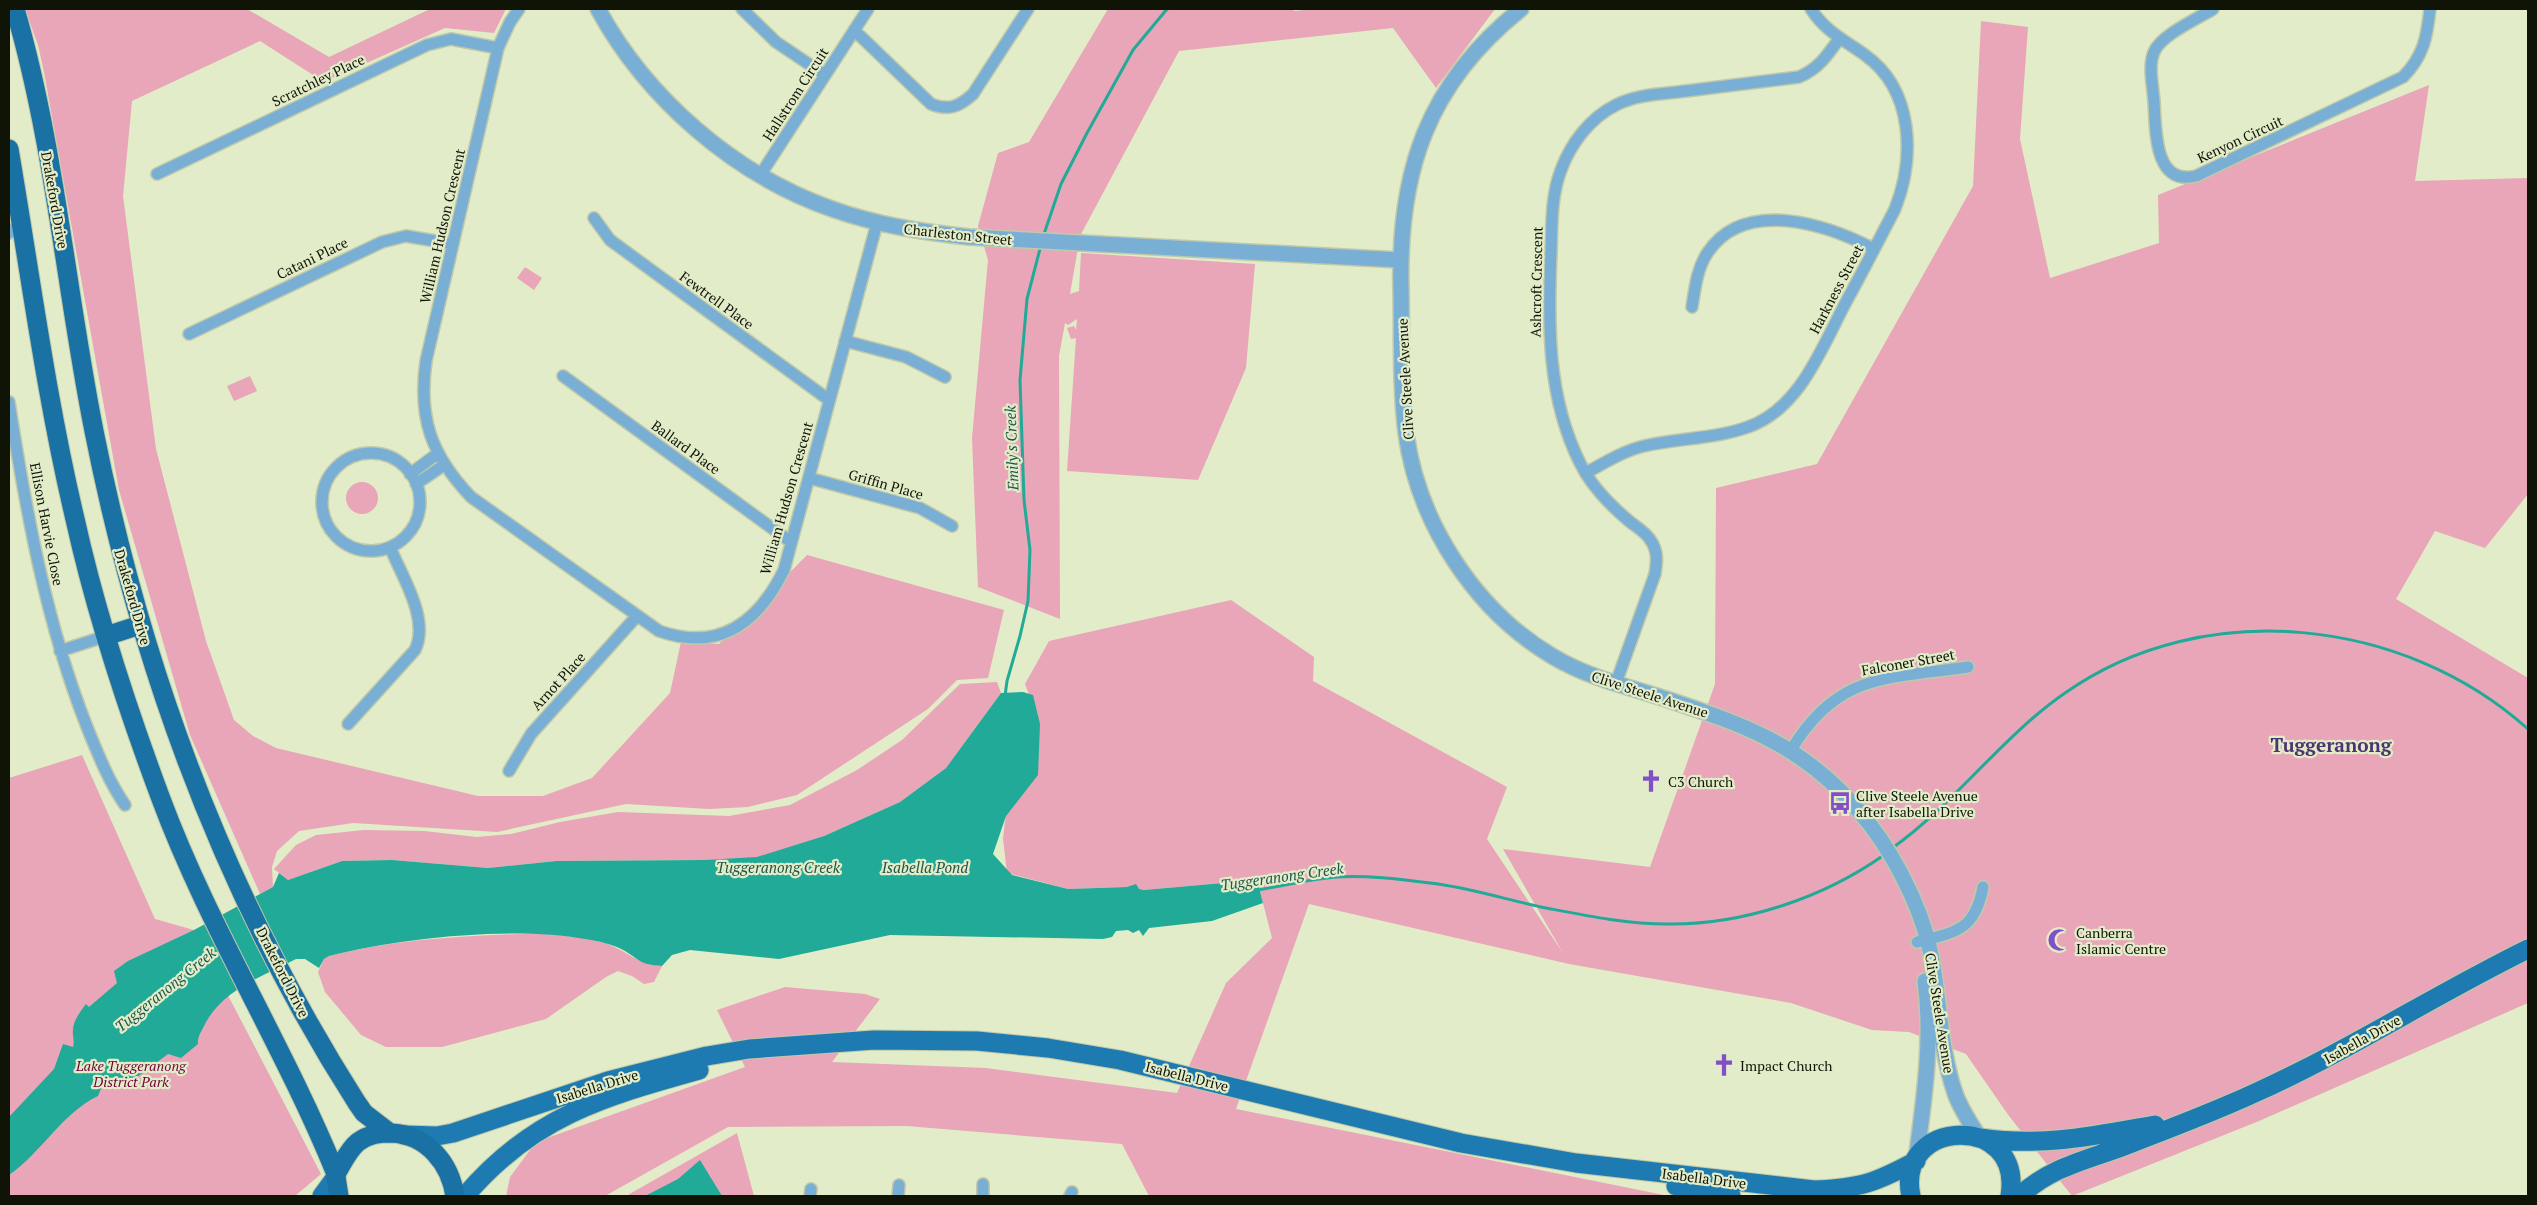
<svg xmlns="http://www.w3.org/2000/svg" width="2537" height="1205" viewBox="0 0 2537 1205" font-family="'PT Serif',serif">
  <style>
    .green { fill: #e8a6b8 }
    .water { fill: #20aa97 }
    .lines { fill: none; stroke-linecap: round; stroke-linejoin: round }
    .stream { stroke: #20aa97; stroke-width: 3 }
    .minor-casing { stroke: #c0c9a9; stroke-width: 14 }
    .tertiary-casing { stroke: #c0c9a9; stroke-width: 18 }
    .primary-casing { stroke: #c0c9a9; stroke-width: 21 }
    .trunk-casing { stroke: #c0c9a9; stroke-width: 21 }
    .minor { stroke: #7aafd5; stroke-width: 11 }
    .tertiary { stroke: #7aafd5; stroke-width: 15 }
    .primary { stroke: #1d7bb2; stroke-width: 19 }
    .trunk { stroke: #1a71a4; stroke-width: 19 }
    .labels { text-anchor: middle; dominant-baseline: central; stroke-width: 4.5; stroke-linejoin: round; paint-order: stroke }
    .street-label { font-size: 14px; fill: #101407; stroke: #e2ecc8 }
    .poi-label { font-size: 14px; fill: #101407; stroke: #e2ecc8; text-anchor: start }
    .park-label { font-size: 14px; font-style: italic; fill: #720138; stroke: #e2ecc8 }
    .water-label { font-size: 15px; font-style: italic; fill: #21564d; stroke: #e2ecc8 }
    .district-label { font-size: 19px; font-weight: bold; fill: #4d3470; stroke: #e2ecc8 }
  </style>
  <rect width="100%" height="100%" fill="#e2ecc8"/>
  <!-- green -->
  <path class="green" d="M 25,9 L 247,9 L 329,57 L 430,9 L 506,9 L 494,33 L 445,28 L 324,82 L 260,41 L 132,101 L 123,196 L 156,449 L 206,641 L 234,720 L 253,736 L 276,748 L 478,796 L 543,796 L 592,778 L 670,693 L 681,642 L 719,644 L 807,555 L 1004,610 L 988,678 L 957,680 L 928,709 L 797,795 L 748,807 L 709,809 L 626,804 L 497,832 L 353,823 L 299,831 L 277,851 L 272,867 L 273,887 L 260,894 L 190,735 L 119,490 L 44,72 L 38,45 Z
    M 1108,9 L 1291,9 L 1295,11 L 1311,9 L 1495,9 L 1436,88 L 1393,28 L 1179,51 L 1080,236 L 1070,294 L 1079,291 L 1081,253 L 1255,264 L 1246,368 L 1198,480 L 1067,471 L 1076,338 L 1071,339 L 1067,328 L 1074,326 L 1076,330 L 1077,319 L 1068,325 L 1065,323 L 1059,356 L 1060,619 L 978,587 L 972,438 L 988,260 L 978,226 L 998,153 L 1029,142 Z
    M 1981,21 L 2028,27 L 2020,139 L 2050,278 L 2159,243 L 2158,195 L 2429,85 L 2415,181 L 2528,178 L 2528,494 L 2485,548 L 2435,531 L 2396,599 L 2528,678 L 2528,1003 L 2259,1121 L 2072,1196 L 2009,1116 L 1966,1054 L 1909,1032 L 1872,1030 L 1791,1003 L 1569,964 L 1309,904 L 1236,1109 L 1669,1196 L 1149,1196 L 1122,1144 L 907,1126 L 728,1127 L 605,1196 L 506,1196 L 510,1177 L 536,1142 L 745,1067 L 717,1010 L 785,987 L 865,994 L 880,999 L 832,1062 L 986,1068 L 1177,1093 L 1226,983 L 1272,938 L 1257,880 L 1144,890 L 1127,887 L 1068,889 L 1007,873 L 1003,839 L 1009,785 L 1033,705 L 1025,684 L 1049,641 L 1231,600 L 1314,657 L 1313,681 L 1507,787 L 1487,839 L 1563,953 L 1503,849 L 1650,867 L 1715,684 L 1716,488 L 1817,464 L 1973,186 Z
    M 525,267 L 542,278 L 534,290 L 517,278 Z
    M 250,376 L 257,391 L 234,401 L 227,386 Z
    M346 498a16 16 0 1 1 32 0a16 16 0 1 1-32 0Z
    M 997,682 L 1001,693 L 946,768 L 900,802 L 824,836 L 757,858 L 704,860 L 556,861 L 488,868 L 392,860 L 342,861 L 288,880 L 274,869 L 296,845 L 316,835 L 364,830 L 424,831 L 477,837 L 511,834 L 560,822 L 618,812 L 729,816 L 790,805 L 857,770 L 902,740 L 960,684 Z
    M 82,755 L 155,919 L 194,930 L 321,1174 L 295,1196 L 9,1196 L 9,778 Z
    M 543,933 C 563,936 585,937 605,943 C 630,952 634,963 662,966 L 654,982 L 644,984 L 632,976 L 618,971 L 606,977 L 546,1019 L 442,1047 L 386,1047 L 361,1035 L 325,992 L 318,972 L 324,959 L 329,956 C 399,938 471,936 543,933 Z
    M 737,1133 L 754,1196 L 626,1196 Z"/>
  <!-- water -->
  <path class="water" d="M 1023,692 L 1033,695 L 1040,724 L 1038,775 L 1006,816 L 993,854 L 1012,875 L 1068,889 L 1127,887 L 1136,884 L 1139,889 L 1144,890 L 1257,880 L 1263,903 L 1212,921 L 1149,928 L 1143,936 L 1139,930 L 1133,933 L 1128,930 L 1116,931 L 1112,937 L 1103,939 L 890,935 L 779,959 L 690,950 L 672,955 L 662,966 C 639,964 643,962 625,951 C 613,944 598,941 585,939 C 513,926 400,938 329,956 L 324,959 L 319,968 L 305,959 L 296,959 C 262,977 222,989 204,1026 C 201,1032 197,1038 198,1044 L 181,1058 L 168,1054 L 140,1075 L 124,1083 L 102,1086 L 98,1096 C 61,1114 42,1152 9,1175 L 9,1117 L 54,1069 L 63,1044 L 73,1047 C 75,1040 72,1036 73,1030 C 73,1021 80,1012 86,1004 L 89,1007 L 117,983 L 114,971 L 128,961 L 194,930 L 273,887 L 279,873 L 288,880 L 342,861 L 392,860 L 488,868 L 556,861 L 704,860 L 757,857 L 824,836 L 900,802 L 946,768 L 1001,693 Z
    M 700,1160 L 722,1196 L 645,1196 L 678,1179 Z"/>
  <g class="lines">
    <!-- stream -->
    <path class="stream" d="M 1043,237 L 1061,184 L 1087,133 L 1133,50 L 1167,9
      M 1005,696 L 1007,681 L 1020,636 L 1028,601 L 1030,550 L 1024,500 L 1020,380 L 1027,299 L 1041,245
      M 1891,849 C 1955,804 2000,738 2065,693 C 2204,595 2405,618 2528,729
      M 1257,890 C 1283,886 1310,879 1336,877 C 1366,875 1399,879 1430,883 C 1467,887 1504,899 1541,907 C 1583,915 1625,924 1668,924 C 1743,925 1823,898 1884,855"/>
    <defs>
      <path id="minor" d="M 519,9 L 510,22 L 498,48 L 426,361 C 418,418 431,455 471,497 L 659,631 C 719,652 758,623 784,570 L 877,223
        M 742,9 L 776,42 L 825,75
        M 2213,9 C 2197,19 2161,35 2154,52 C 2148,66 2153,86 2154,102 C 2156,128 2153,186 2196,176 L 2403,77 C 2424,56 2427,36 2430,9
        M 854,30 L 931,104 C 948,111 959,107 973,94 L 1028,9
        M 157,174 L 427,45 L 451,39 L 498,48
        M 761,174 L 868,9
        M 594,218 L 610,240 L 829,400
        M 9,233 L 21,223
        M 1692,307 C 1695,288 1697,268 1708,252 C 1745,197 1828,225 1874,249
        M 189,334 L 382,242 L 406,236 L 453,244
        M 845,341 L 906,357 L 945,377
        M 563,376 L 791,542
        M 9,402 C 26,511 46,623 87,727 C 98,754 108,780 125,805
        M322 502a49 49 0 1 1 98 0a49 49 0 1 1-98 0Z
        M 1586,473 C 1604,463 1623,451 1644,446 C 1678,438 1714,439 1748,427 C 1800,409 1822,347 1846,302 C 1863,271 1879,240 1895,209 C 1915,158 1914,90 1865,55 C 1844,40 1825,31 1811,9
        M 410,474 L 437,454
        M 809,478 L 920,508 L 952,526
        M 416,484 L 444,465
        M 60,651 L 106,636
        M 1616,683 L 1655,574 C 1657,562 1658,551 1651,541 C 1646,532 1636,527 1629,521 C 1610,505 1591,486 1580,463 C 1547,397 1548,324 1551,252 C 1552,224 1551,196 1561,170 C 1571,143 1590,118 1616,105 C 1637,94 1663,94 1686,91 C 1724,86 1761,82 1799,77 C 1818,69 1827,56 1839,39
        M 348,724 L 415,650 C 430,619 402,577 390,547
        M 1791,750 C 1838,672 1887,679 1968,667
        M 509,771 L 531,734 L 636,617
        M 1917,942 C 1957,932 1975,930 1983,887
        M 983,1184 L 983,1196
        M 810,1196 L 811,1189
        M 898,1196 L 899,1185
        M 1070,1196 L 1072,1192"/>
      <path id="tertiary" d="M 598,9 C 647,99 735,175 832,209 C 877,225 922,232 969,237 L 1400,260
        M 1521,9 C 1427,84 1398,172 1401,289 C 1402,337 1400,386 1406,433 C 1418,523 1475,610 1552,656 C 1585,676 1624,686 1660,697 C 1741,724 1801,743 1858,810 C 1890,846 1920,903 1930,950 C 1940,997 1939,1047 1955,1093 C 1960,1108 1970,1123 1979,1137
        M 1916,1160 C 1924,1100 1933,1041 1925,981"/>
      <path id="primary" d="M 404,1135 L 437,1136 L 453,1133 L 608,1081 L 707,1056 L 749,1049 L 874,1040 L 977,1041 L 1048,1048 L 1120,1060 L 1461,1143 L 1576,1163 L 1814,1190 C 1861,1188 1875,1183 1916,1161
        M 1980,1138 C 2043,1147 2093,1136 2155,1125
        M 1676,1186 L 1731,1196
        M 322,1196 L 336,1177 L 336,1174
        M 465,1196 C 532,1117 602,1097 699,1070
        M 1911,1196 C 1894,1118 2024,1112 2010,1196
        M 2020,1196 C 2050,1167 2087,1160 2124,1146 C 2169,1129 2214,1112 2257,1092 C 2350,1050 2436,994 2528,949"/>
      <path id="trunk" d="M 15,9 C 55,146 66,291 94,431 C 141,668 226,898 357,1103 L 364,1113 L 390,1133
        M 9,149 C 30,272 46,397 75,519 C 96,614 127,708 161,799 C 209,928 284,1046 336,1174
        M 106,636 L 140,625
        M 336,1174 C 343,1163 348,1150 358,1142 C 369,1134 379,1133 392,1133 C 427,1135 450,1163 455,1196
        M 336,1177 L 339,1196"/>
    </defs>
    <!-- minor casing -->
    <use href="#minor" class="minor-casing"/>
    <!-- tertiary casing -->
    <use href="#tertiary" class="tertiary-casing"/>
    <!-- primary casing -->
    <use href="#primary" class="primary-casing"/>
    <!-- trunk casing -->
    <use href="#trunk" class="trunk-casing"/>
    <!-- minor -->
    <use href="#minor" class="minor"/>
    <!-- tertiary -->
    <use href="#tertiary" class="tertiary"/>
    <!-- primary -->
    <use href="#primary" class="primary"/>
    <!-- trunk -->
    <use href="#trunk" class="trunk"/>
  </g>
  <!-- icons -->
  <defs>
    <symbol id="church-bare" viewBox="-9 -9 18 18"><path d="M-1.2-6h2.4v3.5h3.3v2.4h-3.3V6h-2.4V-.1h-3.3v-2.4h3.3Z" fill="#834fc6" stroke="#e2ecc8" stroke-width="2.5" paint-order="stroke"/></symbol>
    <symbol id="bus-bare" viewBox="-9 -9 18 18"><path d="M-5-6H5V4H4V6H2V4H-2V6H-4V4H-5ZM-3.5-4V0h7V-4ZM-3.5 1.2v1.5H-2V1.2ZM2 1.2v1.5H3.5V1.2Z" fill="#834fc6" stroke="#e2ecc8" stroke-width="2.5" paint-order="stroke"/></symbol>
    <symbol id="mosque-bare" viewBox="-9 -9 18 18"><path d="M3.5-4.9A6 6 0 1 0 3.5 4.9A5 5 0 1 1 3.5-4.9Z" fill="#834fc6" stroke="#e2ecc8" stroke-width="2.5" paint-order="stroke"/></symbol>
  </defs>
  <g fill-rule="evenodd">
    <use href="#church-bare" x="1635" y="765" width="32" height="32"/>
    <use href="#bus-bare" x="1824" y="787" width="32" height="32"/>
    <use href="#mosque-bare" x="2043" y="924" width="32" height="32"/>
    <use href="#church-bare" x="1708" y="1049" width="32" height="32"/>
  </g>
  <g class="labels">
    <!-- street labels -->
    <g class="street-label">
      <text transform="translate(318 80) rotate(-26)">Scratchley Place</text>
      <text transform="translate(795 94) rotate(-57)">Hallstrom Circuit</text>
      <text transform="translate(2240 139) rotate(-25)">Kenyon Circuit</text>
      <text transform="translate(55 200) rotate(80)">Drakeford Drive</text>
      <text transform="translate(442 226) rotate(-77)">William Hudson Crescent</text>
      <text transform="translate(958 234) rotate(6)">Charleston Street</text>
      <text transform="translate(312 258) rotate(-26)">Catani Place</text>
      <text transform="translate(1536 282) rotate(-89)">Ashcroft Crescent</text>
      <text transform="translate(1836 289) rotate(-62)">Harkness Street</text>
      <text transform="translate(717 300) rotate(36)">Fewtrell Place</text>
      <text transform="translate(1405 379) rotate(-93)">Clive Steele Avenue</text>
      <text transform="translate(686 447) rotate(36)">Ballard Place</text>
      <text transform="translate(886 484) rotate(16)">Griffin Place</text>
      <text transform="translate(786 498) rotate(-74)">William Hudson Crescent</text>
      <text transform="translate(47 524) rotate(79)">Ellison Harvie Close</text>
      <text transform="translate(133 597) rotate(74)">Drakeford Drive</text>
      <text transform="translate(1908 662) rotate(-10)">Falconer Street</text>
      <text transform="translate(558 681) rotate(-48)">Arnot Place</text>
      <text transform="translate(1650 694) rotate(18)">Clive Steele Avenue</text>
      <text transform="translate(283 972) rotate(63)">Drakeford Drive</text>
      <text transform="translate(1940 1013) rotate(81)">Clive Steele Avenue</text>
      <text transform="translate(2362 1039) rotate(-29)">Isabella Drive</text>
      <text transform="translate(1187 1076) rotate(14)">Isabella Drive</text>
      <text transform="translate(597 1086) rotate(-17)">Isabella Drive</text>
      <text transform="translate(1704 1178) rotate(7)">Isabella Drive</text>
    </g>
    <!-- poi labels -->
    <g class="poi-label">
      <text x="1668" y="781">C3 Church</text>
      <text x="1856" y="795">Clive Steele Avenue<tspan x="1856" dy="16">after Isabella Drive</tspan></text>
      <text x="2076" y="932">Canberra<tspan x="2076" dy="16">Islamic Centre</tspan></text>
      <text x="1740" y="1065">Impact Church</text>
    </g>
    <!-- park labels -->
    <g class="park-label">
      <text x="131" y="1065">Lake Tuggeranong<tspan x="131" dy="16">District Park</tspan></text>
    </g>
    <!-- water labels -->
    <g class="water-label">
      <text transform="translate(1011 448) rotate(-92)">Emily's Creek</text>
      <text x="778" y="867">Tuggeranong Creek</text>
      <text x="925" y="867">Isabella Pond</text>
      <text transform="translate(1282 876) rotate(-8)">Tuggeranong Creek</text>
      <text transform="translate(165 989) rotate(-39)">Tuggeranong Creek</text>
    </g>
    <!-- district labels -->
    <g class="district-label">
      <text x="2331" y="744">Tuggeranong</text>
    </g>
  </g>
  <!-- border -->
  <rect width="2537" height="1205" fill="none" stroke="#101407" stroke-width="20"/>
</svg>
